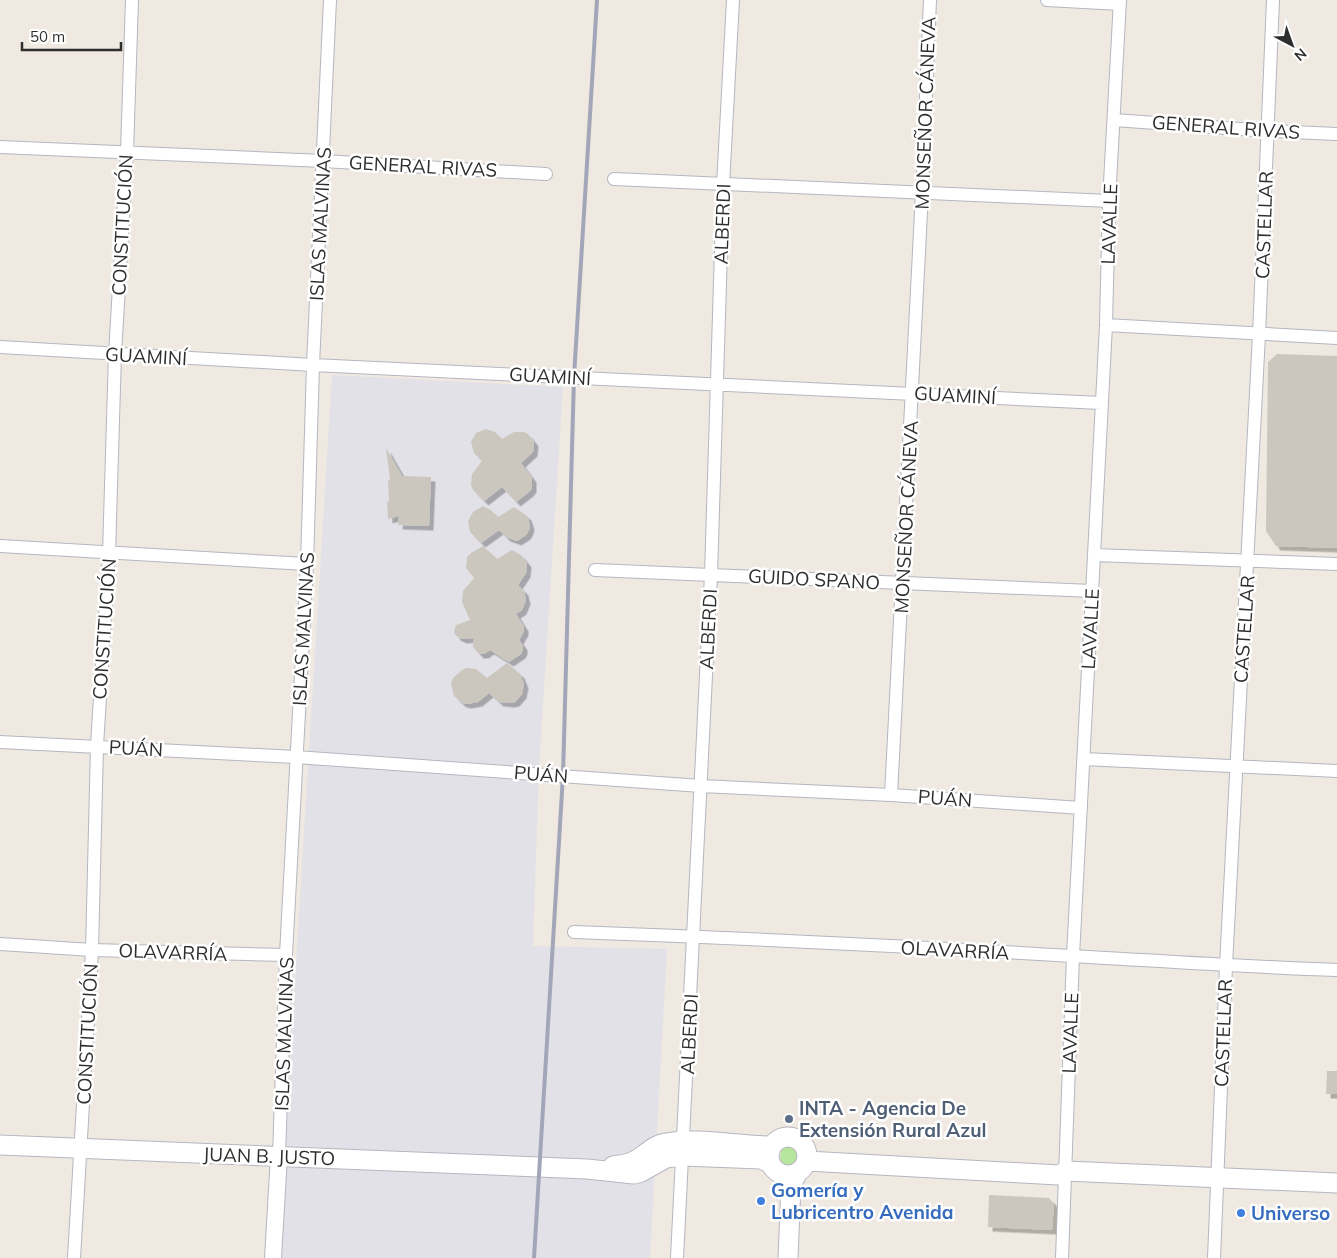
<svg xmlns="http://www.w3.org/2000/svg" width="1337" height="1258" viewBox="0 0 1337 1258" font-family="Mulish,sans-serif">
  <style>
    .industrial { fill: #e3e1e8 }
    .green { fill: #b6e59e }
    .building { fill: #cbc7bf; filter: url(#shadow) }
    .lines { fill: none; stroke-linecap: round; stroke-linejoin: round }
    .minor-casing { stroke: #b4b7c1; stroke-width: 14 }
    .tertiary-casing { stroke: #b4b7c1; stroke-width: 18 }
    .secondary-casing { stroke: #b4b7c1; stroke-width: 21 }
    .minor { stroke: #fff; stroke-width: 12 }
    .tertiary { stroke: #fff; stroke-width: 16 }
    .secondary { stroke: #fff; stroke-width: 19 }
    .rail { stroke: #a3a6b8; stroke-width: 4 }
    .service-dot { fill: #5c6f8a; stroke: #fff; stroke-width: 2 }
    .shop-dot { fill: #3f7fe0; stroke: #fff; stroke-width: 2 }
    .labels { text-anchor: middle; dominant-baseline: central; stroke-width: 5; stroke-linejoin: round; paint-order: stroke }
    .street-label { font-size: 19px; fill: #2e2e2e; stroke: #fff }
    .service-label { font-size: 19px; font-weight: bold; fill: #4e5e75; stroke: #fff; text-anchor: start }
    .shop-label { font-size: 19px; font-weight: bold; fill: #366cbe; stroke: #fff; text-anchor: start }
  </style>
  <defs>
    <filter id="shadow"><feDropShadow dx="4.5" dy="4.5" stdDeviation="0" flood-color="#0004"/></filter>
  </defs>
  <rect width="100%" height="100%" fill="#efe9e1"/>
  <!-- industrial -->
  <path class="industrial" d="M 332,375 L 563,387 L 539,768 L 533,946 L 667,949 L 650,1258 L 278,1258 Z"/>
  <!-- green -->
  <path class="green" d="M780 1156a10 10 0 1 1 20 0a10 10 0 1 1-20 0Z"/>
  <!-- building -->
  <path class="building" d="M 1277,354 L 1337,356 L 1337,548 L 1276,546 L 1266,531 L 1268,362 Z
    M 486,429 L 495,432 L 502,439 L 514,432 L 524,432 L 528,434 L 534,442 L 533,452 L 521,463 L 532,478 L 532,488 L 529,492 L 516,502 L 502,487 L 484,501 L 473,490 L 471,485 L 472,474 L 482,461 L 474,453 L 471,442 L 476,433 Z
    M 386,448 L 402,476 L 431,477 L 429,526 L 398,525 L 399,516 L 388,519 L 387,503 L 389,501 L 388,481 L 390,479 Z
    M 483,506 L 492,511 L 498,517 L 514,507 L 527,516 L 530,525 L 529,530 L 526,535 L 517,541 L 506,537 L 499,530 L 481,543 L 470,532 L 468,521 L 473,512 Z
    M 483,546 L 497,559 L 512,550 L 521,555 L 527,563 L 526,573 L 518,585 L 524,591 L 526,600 L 522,610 L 516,614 L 524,627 L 524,631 L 519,640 L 523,646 L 523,650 L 521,654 L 509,662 L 490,650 L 484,654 L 479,654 L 473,647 L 474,638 L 462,639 L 456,636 L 454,632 L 456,625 L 470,620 L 462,602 L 463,591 L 474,578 L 466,568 L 467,557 L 471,553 Z
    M 507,663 L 520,674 L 524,684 L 522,694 L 515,702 L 510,703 L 499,702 L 489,693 L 478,702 L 467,704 L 462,703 L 454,696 L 451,684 L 453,678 L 462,670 L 467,668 L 476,669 L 487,678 Z
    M 1327,1071 L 1337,1071 L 1337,1094 L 1326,1094 Z
    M 989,1195 L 1049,1198 L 1054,1204 L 1052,1230 L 988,1227 Z"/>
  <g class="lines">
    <defs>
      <path id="minor" d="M 1047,0 L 1120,4
        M 1114,120 L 1268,131 L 1337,134
        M 0,147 L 323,161 L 546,174
        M 614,179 L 1109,201
        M 1106,325 L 1337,338
        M 0,347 L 313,365 L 1101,403
        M 0,546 L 307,564
        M 1094,555 L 1337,564
        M 595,570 L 1092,591
        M 0,742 L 296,757 L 701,786 L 891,795 L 1081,808
        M 1084,759 L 1337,771
        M 891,795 L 922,193 L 930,0
        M 574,932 C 740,938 906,946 1072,956 C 1161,961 1249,967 1337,970
        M 0,944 L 92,950 L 286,955
        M 279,1156 L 286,955 L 307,564 L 313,365 L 330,0
        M 74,1258 L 92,950 L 97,746 L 109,553 L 115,354 L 127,152 L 132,0
        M 677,1258 L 711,575 L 723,185 L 733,0
        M 1062,1258 L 1073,956 L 1094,555 L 1106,325 L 1109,201 L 1120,0
        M 1214,1258 L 1226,966 L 1259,335 L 1273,0"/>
      <path id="tertiary" d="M 273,1258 L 279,1156"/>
      <path id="secondary" d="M769 1156a19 19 0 1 1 38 0a19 19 0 1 1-38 0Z
        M 0,1145 L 587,1169 L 634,1174 L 641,1172 L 666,1158 L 683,1156 L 761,1159 L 770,1163
        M 807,1161 L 1059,1175 L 1066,1171 L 1337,1183
        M 613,1166 C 621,1165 629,1164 636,1160 C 647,1154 653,1145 666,1143 C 699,1137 737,1146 771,1146
        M 788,1258 L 791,1185 L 798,1172"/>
    </defs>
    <!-- minor casing -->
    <use href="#minor" class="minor-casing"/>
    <!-- tertiary casing -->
    <use href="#tertiary" class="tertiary-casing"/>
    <!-- secondary casing -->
    <use href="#secondary" class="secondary-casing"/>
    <!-- minor -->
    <use href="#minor" class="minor"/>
    <!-- tertiary -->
    <use href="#tertiary" class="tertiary"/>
    <!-- secondary -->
    <use href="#secondary" class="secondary"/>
    <!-- rail -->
    <path class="rail" d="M 534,1258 L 563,775 L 574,377 L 597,0"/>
  </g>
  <!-- markers -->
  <circle class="service-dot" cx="789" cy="1119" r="5"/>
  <g class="shop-dot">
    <circle cx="761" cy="1201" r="5"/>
    <circle cx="1241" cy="1213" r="5"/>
  </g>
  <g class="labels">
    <!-- street labels -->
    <g class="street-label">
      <text transform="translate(925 113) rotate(-88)">MONSEÑOR CÁNEVA</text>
      <text transform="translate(1226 127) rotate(4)">GENERAL RIVAS</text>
      <text transform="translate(423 166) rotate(3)">GENERAL RIVAS</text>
      <text transform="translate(320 224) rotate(-87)">ISLAS MALVINAS</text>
      <text transform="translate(722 224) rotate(-88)">ALBERDI</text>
      <text transform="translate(1109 224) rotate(-88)">LAVALLE</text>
      <text transform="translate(122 225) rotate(-87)">CONSTITUCIÓN</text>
      <text transform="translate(1264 225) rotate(-88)">CASTELLAR</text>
      <text transform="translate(146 356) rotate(3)">GUAMINÍ</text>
      <text transform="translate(550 376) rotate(3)">GUAMINÍ</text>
      <text transform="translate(955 395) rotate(3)">GUAMINÍ</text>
      <text transform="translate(906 517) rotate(-87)">MONSEÑOR CÁNEVA</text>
      <text transform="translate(814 579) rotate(3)">GUIDO SPANO</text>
      <text transform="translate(104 629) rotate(-86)">CONSTITUCIÓN</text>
      <text transform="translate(303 629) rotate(-87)">ISLAS MALVINAS</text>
      <text transform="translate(708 629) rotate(-87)">ALBERDI</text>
      <text transform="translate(1090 629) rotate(-87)">LAVALLE</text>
      <text transform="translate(1244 629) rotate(-86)">CASTELLAR</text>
      <text transform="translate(136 748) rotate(3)">PUÁN</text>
      <text transform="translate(541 774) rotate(4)">PUÁN</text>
      <text transform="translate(945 798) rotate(4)">PUÁN</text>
      <text transform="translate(955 950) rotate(3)">OLAVARRÍA</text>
      <text transform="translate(173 952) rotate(2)">OLAVARRÍA</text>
      <text transform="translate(1070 1033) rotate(-88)">LAVALLE</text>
      <text transform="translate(1223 1033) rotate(-88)">CASTELLAR</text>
      <text transform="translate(87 1034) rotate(-87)">CONSTITUCIÓN</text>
      <text transform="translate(284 1034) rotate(-88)">ISLAS MALVINAS</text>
      <text transform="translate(689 1034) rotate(-87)">ALBERDI</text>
      <text transform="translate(269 1156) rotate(2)">JUAN B. JUSTO</text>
    </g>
    <!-- service labels -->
    <g class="service-label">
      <text x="799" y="1108">INTA - Agencia De<tspan x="799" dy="22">Extensión Rural Azul</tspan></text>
    </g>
    <!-- shop labels -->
    <g class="shop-label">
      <text x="771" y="1190">Gomería y<tspan x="771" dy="22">Lubricentro Avenida</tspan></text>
      <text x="1251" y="1213">Universo</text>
    </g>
  </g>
  <!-- north arrow -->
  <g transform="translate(1292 45) rotate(139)" stroke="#ffffff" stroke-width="4" paint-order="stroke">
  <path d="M0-4L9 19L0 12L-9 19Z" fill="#2e2e2e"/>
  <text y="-8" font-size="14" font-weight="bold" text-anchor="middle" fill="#2e2e2e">N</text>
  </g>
  <!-- scale -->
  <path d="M22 42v8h99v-8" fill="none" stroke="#2e2e2e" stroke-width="2.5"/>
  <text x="30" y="42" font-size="15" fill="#2e2e2e" stroke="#ffffff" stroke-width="4" paint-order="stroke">50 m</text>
</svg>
